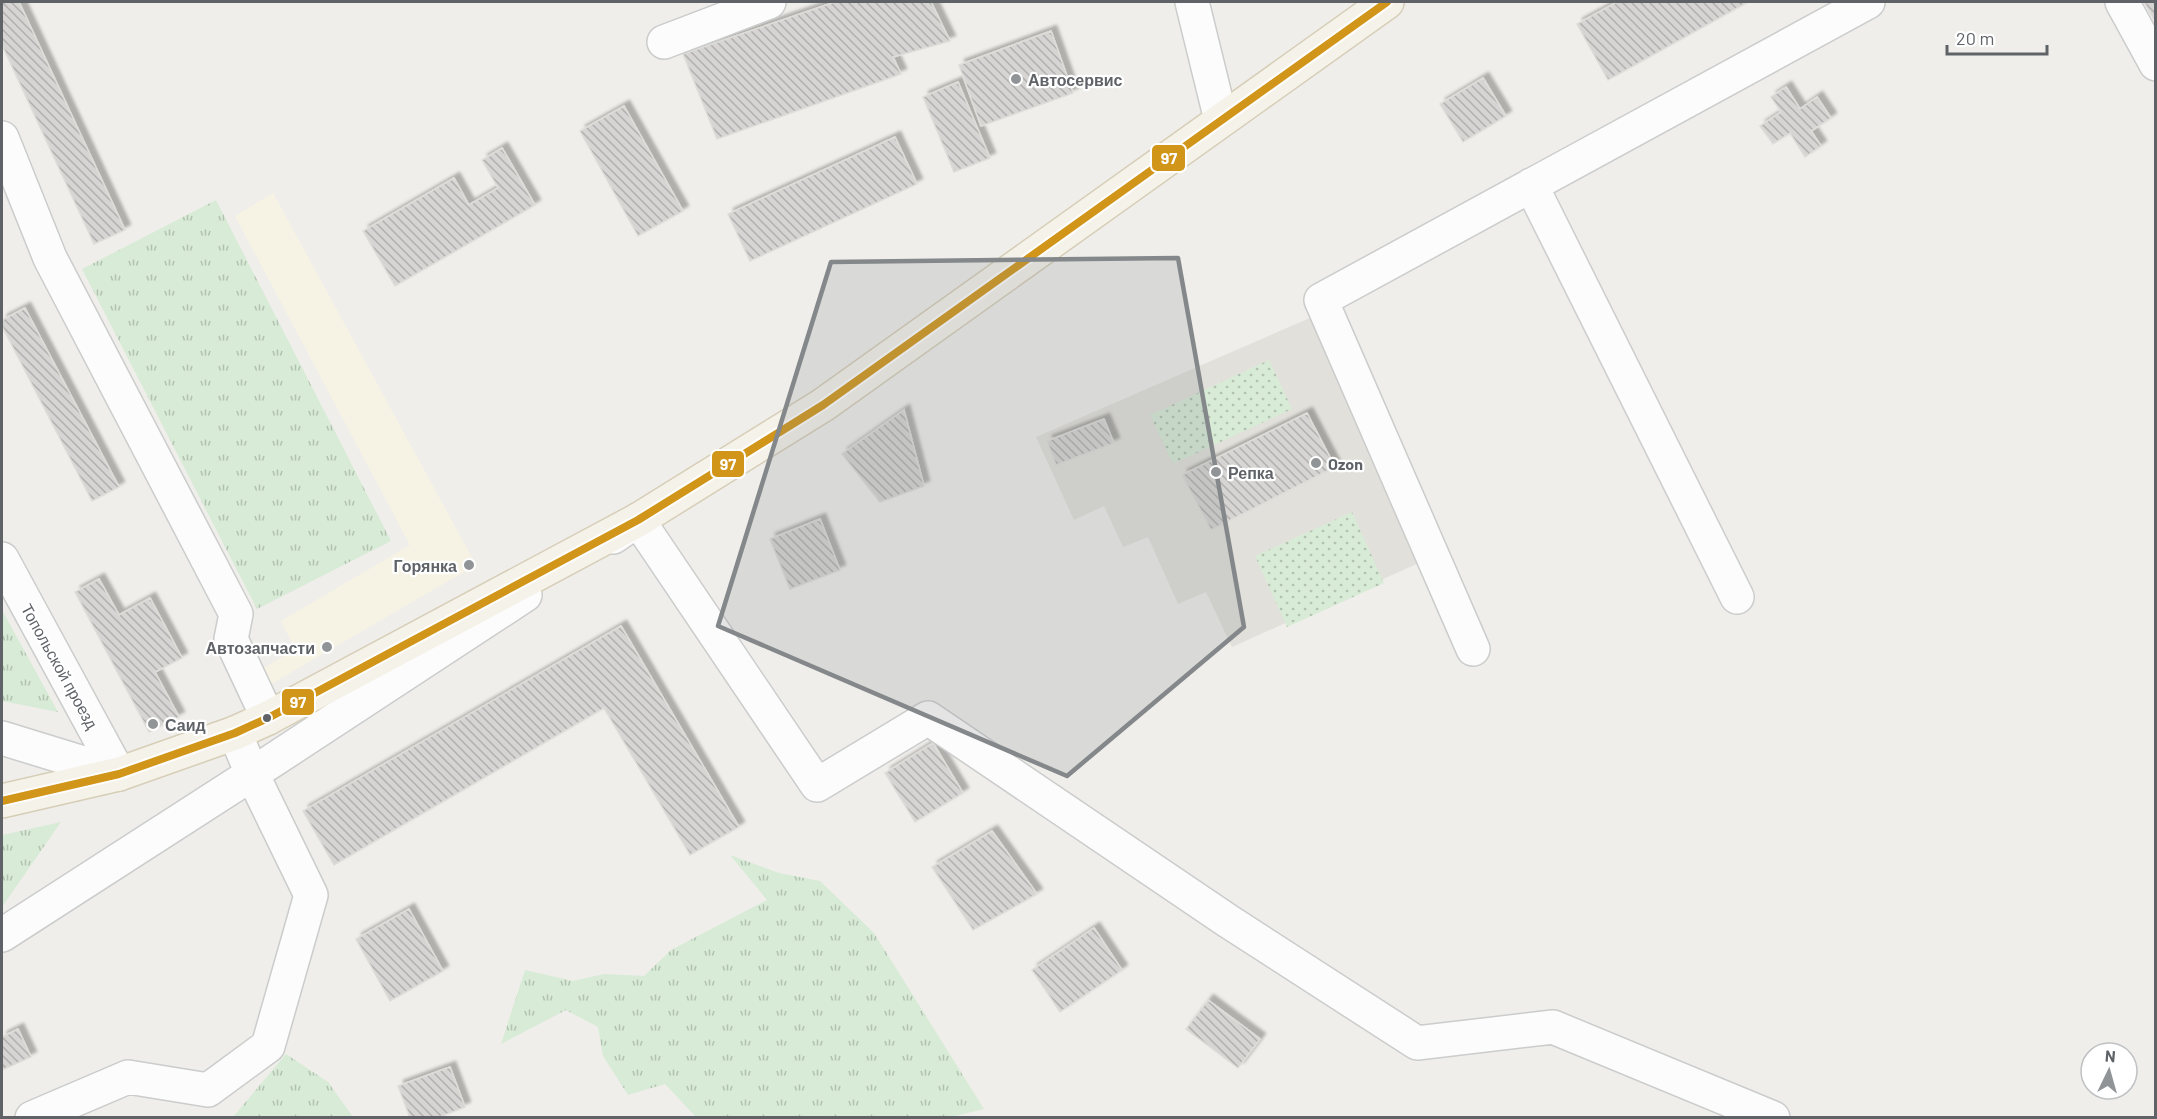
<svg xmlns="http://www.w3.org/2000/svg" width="2157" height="1119" viewBox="0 0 2157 1119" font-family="Barlow,sans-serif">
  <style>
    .commercial { fill: #f7f3e4 }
    .education { fill: #e2e0da }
    .grass { fill: url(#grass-tufts) }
    .park { fill: url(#park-dots) }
    .building { fill: url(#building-back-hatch); stroke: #deddd9; stroke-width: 1.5; filter: url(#shadow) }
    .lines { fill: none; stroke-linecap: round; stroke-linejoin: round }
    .minor-casing { stroke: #cbcccc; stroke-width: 36 }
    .major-casing { stroke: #d7ceb8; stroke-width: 36 }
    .minor { stroke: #fdfcfc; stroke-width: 33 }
    .major { stroke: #f4f2e9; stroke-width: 33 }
    .bus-1-casing { stroke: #fff; stroke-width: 12 }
    .bus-1 { stroke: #d1951a; stroke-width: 8 }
    .marked { fill: #84888a; fill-opacity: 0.2; stroke: #84888a; stroke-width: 4.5; stroke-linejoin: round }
    .poi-dot { fill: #919496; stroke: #fff; stroke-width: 2 }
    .bus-dot { fill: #5f6368; stroke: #fff; stroke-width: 2 }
    .labels { text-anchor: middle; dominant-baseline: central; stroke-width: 4.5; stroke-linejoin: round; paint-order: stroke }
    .poi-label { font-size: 16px; font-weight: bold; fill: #5f6368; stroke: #fff; text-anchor: start }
    .street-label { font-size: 16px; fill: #5f6368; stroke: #fff }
    .line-badge { stroke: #fff; stroke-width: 2 }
    .badge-label { font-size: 16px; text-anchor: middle; font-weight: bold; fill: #fff }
  </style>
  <defs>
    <pattern id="grass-tufts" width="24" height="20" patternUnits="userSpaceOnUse" patternTransform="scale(1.5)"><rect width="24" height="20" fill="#d8ebd6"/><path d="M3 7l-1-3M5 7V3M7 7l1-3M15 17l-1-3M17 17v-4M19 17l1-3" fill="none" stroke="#b2c2b1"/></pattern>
    <pattern id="park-dots" width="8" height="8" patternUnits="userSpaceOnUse" patternTransform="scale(1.5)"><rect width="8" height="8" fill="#d8ebd6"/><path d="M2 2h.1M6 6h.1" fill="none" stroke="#b2c2b1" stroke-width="1.8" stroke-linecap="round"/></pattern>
    <pattern id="building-back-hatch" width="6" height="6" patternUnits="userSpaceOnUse" patternTransform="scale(1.5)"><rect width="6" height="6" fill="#d6d5d3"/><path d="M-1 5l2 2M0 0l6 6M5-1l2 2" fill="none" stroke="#b1b0af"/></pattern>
    <filter id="shadow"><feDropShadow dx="5.5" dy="-5.5" stdDeviation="1.5" flood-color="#0004"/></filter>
  </defs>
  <rect width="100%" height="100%" fill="#efeeea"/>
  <!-- commercial -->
  <path class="commercial" d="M 273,193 L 476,565 L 264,688 L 256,673 L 295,649 L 281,621 L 410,545 L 235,216 Z"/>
  <!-- education -->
  <path class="education" d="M 1312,317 L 1421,562 L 1232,647 L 1206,592 L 1178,604 L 1148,537 L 1123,547 L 1104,506 L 1074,520 L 1036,437 Z"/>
  <!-- grass -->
  <path class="grass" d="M 216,200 L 391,541 L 257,609 L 82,269 Z
    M 2,610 L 58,712 L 2,701 Z
    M 61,822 L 2,907 L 2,835 Z
    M 730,855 L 779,873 L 820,881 L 874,933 L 984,1109 L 947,1118 L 696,1117 L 665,1084 L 628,1095 L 603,1056 L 598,1027 L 566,1010 L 501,1044 L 525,970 L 573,981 L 604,974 L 644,976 L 671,950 L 767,900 Z
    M 286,1054 L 328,1082 L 353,1117 L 233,1117 Z"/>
  <!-- park -->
  <path class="park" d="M 1269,360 L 1292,409 L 1173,464 L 1150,415 Z
    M 1352,512 L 1384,583 L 1287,627 L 1255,556 Z"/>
  <!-- building -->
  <path class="building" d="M 2,2 L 19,2 L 125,230 L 94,244 L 2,45 Z
    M 835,2 L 931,2 L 950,41 L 893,57 L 901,74 L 717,139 L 683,54 Z
    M 1617,2 L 1748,2 L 1608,80 L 1577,24 Z
    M 2144,2 L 2156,2 L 2156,23 Z
    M 1051,31 L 1073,93 L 981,126 L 959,65 Z
    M 1483,78 L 1506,116 L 1463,142 L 1440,104 Z
    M 958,82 L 990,158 L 954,172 L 923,97 Z
    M 1786,87 L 1800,109 L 1817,97 L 1831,118 L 1811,131 L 1821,146 L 1805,157 L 1790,133 L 1773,144 L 1760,126 L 1781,112 L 1771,97 Z
    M 624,106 L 683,211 L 638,236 L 580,131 Z
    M 895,137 L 917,184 L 750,261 L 728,214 Z
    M 502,148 L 535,205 L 395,286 L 363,231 L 454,178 L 469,205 L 498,188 L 482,160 Z
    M 25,308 L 119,487 L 92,501 L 2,326 L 2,320 Z
    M 904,410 L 924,486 L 880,502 L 842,454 Z
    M 1307,413 L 1335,467 L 1211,530 L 1182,475 Z
    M 1104,419 L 1114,443 L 1056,465 L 1047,441 Z
    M 820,519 L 840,570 L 790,589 L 770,539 Z
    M 99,579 L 119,615 L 150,598 L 182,658 L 155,672 L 179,717 L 149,732 L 75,592 Z
    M 621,626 L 739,827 L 690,855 L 604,708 L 334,865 L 303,811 Z
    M 933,743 L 963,793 L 915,822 L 885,773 Z
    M 992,831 L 1037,894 L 973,930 L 932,867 Z
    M 409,909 L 443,971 L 390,1001 L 356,939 Z
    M 1094,928 L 1122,970 L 1060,1012 L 1032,970 Z
    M 1208,1000 L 1260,1039 L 1238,1068 L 1186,1029 Z
    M 18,1029 L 31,1057 L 2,1070 L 2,1037 Z
    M 450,1067 L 465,1107 L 437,1118 L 410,1118 L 398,1086 Z"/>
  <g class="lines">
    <defs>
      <path id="minor" d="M 1192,2 L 1221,120
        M 2122,2 L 2156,64
        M 664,42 L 769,2
        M 2,138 L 50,258 L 236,614 L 231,639 L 268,718
        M 1531,185 L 1737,597
        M 613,537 L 638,520 L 817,785 L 928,718 L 1228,921 L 1417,1043 L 1553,1027 L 1773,1118
        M 2,559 L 119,774
        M 1473,649 L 1321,300 L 1868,2
        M 2,738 L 119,774
        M 2,935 L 252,774 L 525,595
        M 32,1118 L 128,1077 L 208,1090 L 268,1046 L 311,895 L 252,774 L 235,733"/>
      <path id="major" d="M 2,801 L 119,774 L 235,733 L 268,718 L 638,520 L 823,405 L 1387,2"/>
    </defs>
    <!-- minor casing -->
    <use href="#minor" class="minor-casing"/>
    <!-- major casing -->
    <use href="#major" class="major-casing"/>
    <!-- minor -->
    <use href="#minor" class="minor"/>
    <!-- major -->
    <use href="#major" class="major"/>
    <defs>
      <path id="bus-1" d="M 2,801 L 119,774 L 235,733 L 268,718 L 638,520 L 823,405 L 1387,2"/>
    </defs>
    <!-- bus-1 casing -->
    <use href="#bus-1" class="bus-1-casing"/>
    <!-- bus-1 -->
    <use href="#bus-1" class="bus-1"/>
  </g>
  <!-- marked area -->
  <path class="marked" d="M 1178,258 L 1244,627 L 1067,776 L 718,626 L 831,262 Z"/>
  <!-- markers -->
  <g class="poi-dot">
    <circle cx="1016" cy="79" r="6"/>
    <circle cx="1316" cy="463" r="6"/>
    <circle cx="1216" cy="472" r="6"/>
    <circle cx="469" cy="565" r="6"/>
    <circle cx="327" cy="647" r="6"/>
    <circle cx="153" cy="724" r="6"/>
  </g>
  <circle class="bus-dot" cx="267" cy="718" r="5"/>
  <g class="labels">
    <!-- poi labels -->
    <g class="poi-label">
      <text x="1028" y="79">Автосервис</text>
      <text x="1328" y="463">Ozon</text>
      <text x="1228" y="472">Репка</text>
      <text x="457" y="565" text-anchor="end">Горянка</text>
      <text x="315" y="647" text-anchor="end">Автозапчасти</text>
      <text x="165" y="724">Саид</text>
    </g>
    <!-- street labels -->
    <g class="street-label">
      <text transform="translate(60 666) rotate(61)">Топольской проезд</text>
    </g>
  </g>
  <g class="line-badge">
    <rect x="1151" y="144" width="35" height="28" rx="6" fill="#d1951a"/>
    <rect x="711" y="450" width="34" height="28" rx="6" fill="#d1951a"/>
    <rect x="281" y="688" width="34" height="28" rx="6" fill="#d1951a"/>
  </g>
  <g class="badge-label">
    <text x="1169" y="164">97</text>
    <text x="728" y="470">97</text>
    <text x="298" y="708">97</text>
  </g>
  <!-- border -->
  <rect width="2157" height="1119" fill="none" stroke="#5f6368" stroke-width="6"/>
  <!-- north arrow -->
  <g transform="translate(2109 1071) rotate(5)"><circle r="28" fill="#ffffff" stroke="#bfc1c3" stroke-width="1.5"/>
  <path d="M0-4.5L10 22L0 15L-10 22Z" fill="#919496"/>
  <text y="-9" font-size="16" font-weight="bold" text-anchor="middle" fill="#5f6368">N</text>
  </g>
  <!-- scale -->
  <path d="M1947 45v9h100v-9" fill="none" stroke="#5f6368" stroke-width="3"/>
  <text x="1956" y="45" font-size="18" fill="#5f6368" stroke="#ffffff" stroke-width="4.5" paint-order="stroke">20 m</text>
</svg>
